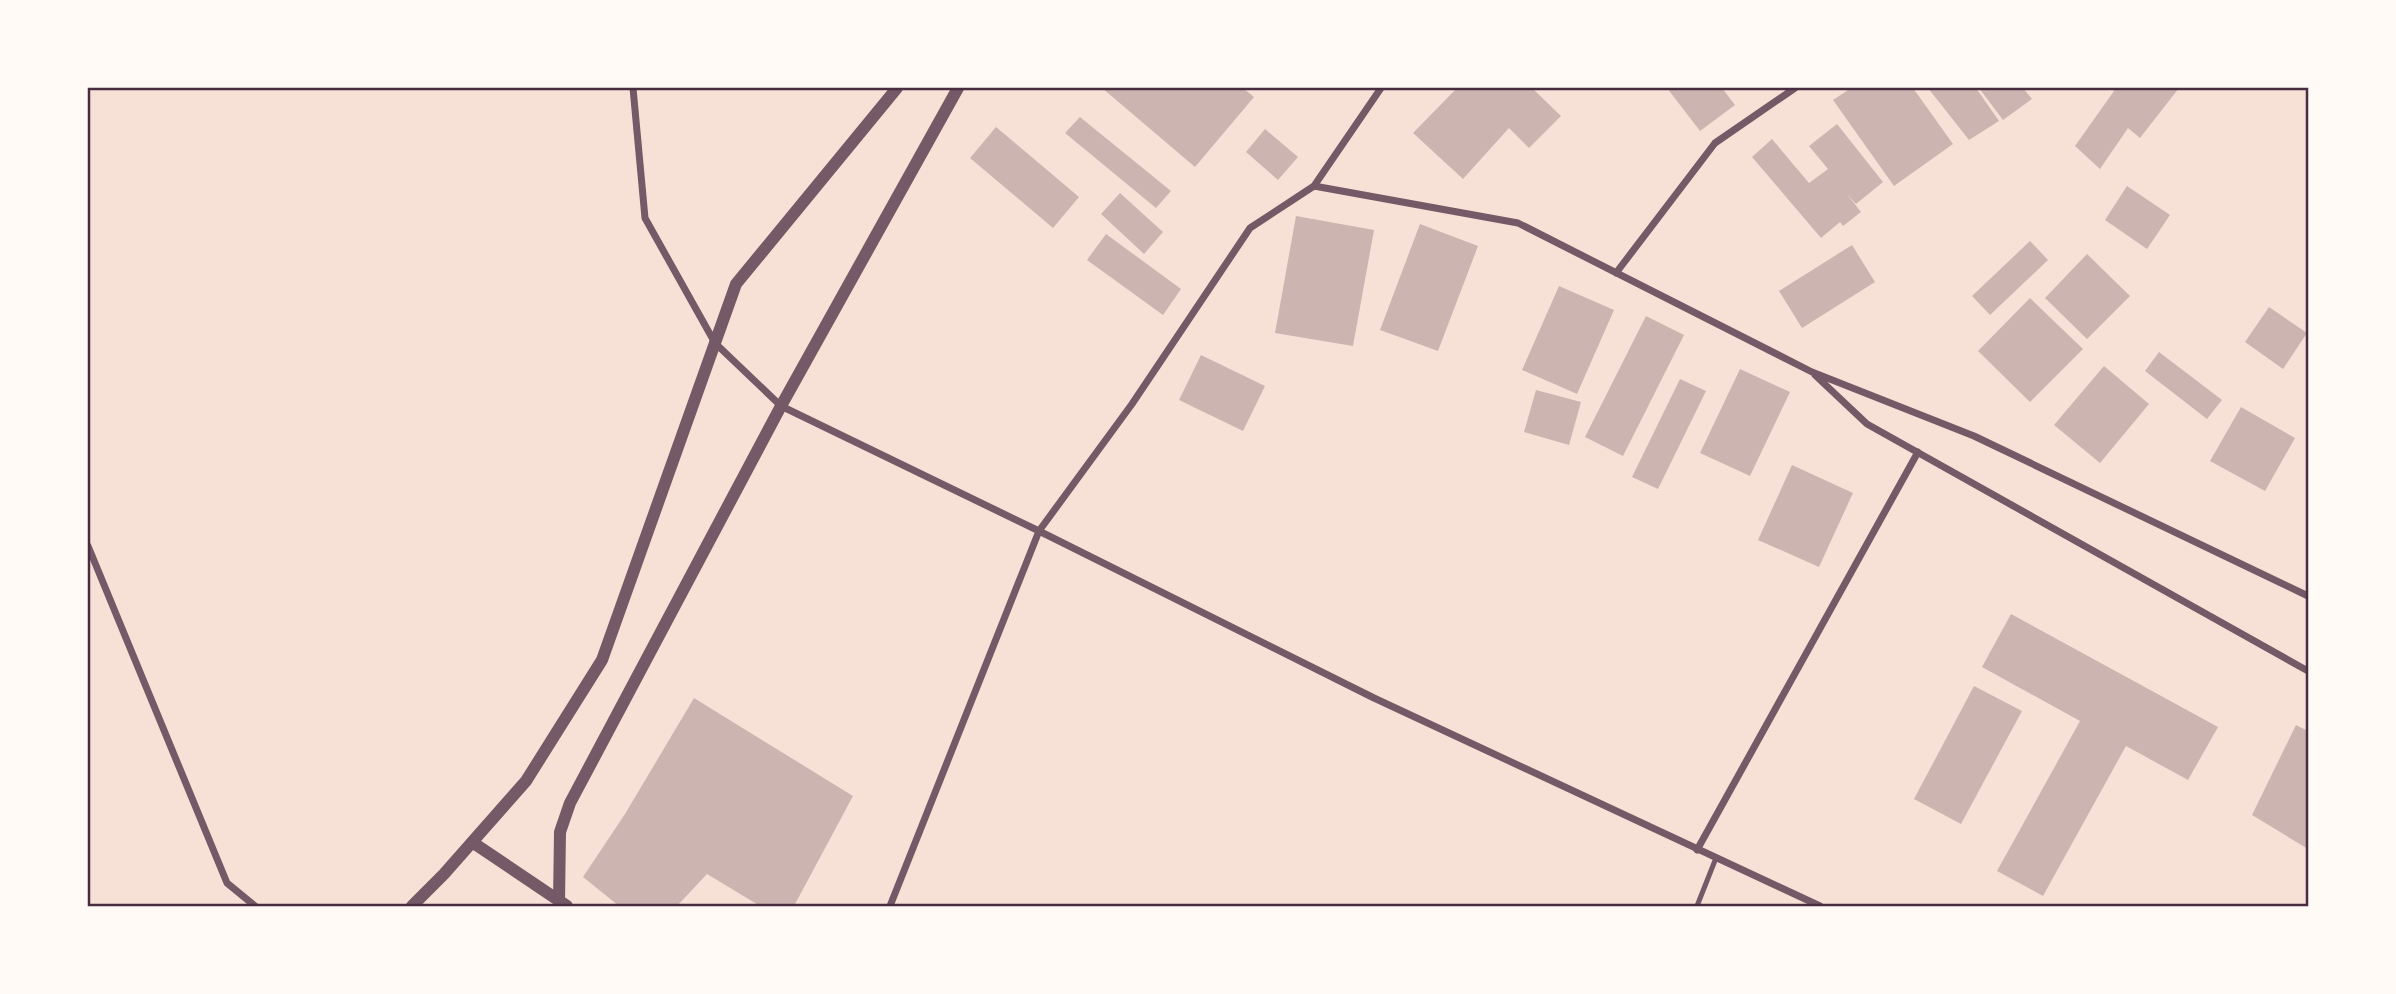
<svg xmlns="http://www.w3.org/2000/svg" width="2396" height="994" viewBox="0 0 2396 994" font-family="'Zilla Slab',serif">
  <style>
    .building { fill: #ccb4b1 }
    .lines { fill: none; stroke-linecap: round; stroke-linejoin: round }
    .service { stroke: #755966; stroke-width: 5 }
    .minor { stroke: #755966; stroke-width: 7 }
    .tertiary { stroke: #755966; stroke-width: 12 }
    .neatline { fill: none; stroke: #4a2c40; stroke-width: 2.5 }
  </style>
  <rect width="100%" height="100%" fill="#f7e1d7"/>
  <!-- building -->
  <path class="building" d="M 1102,88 L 1243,88 L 1254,97 L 1195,167 Z
    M 1457,88 L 1532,88 L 1561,116 L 1529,148 L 1509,128 L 1463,179 L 1413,133 Z
    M 1667,88 L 1722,88 L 1735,105 L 1700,131 Z
    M 1851,88 L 1913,88 L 1953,144 L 1894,186 L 1833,100 Z
    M 1928,88 L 1976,88 L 1999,121 L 1969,140 Z
    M 1979,88 L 2023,88 L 2032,99 L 2003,120 Z
    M 2111,88 L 2179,88 L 2140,138 L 2128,128 L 2100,169 L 2075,146 L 2114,91 Z
    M 1080,117 L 1171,191 L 1156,208 L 1065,133 Z
    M 1837,124 L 1883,182 L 1856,204 L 1847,194 L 1861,212 L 1843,226 L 1840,222 L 1821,238 L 1752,157 L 1772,139 L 1809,183 L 1828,169 L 1809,146 Z
    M 996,127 L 1079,197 L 1053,228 L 970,158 Z
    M 1265,129 L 1298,157 L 1278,180 L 1246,152 Z
    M 2127,186 L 2170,215 L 2147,249 L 2105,220 Z
    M 1120,193 L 1163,232 L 1144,254 L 1101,214 Z
    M 1296,216 L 1374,230 L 1353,346 L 1275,333 Z
    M 1420,224 L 1478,246 L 1438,351 L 1380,330 Z
    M 1106,234 L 1181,289 L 1163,315 L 1087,260 Z
    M 2030,241 L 2048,260 L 1990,315 L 1972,296 Z
    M 1852,245 L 1875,282 L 1802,328 L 1779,291 Z
    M 2087,254 L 2130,296 L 2087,339 L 2045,298 Z
    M 1559,286 L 1614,310 L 1577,394 L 1522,370 Z
    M 2030,298 L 2083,349 L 2030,402 L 1978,351 Z
    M 2269,307 L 2307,333 L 2283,369 L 2245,342 Z
    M 1646,316 L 1684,335 L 1623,456 L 1585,437 Z
    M 2159,352 L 2222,400 L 2207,419 L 2145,371 Z
    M 1201,355 L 1265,386 L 1243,431 L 1179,400 Z
    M 2104,366 L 2149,404 L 2100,463 L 2054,425 Z
    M 1740,369 L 1790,392 L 1750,476 L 1700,453 Z
    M 1680,379 L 1706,391 L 1658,489 L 1632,477 Z
    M 1536,390 L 1581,402 L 1569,445 L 1524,432 Z
    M 2241,407 L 2295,438 L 2265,491 L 2210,461 Z
    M 1792,465 L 1853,493 L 1819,567 L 1758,540 Z
    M 2011,614 L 2218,727 L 2188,780 L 2126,746 L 2043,896 L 1997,871 L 2080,721 L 1982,667 Z
    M 1974,686 L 2022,711 L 1961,824 L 1914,799 Z
    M 694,698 L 853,796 L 794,906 L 760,906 L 707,874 L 677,906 L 619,906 L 583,877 L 625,814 Z
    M 2296,725 L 2308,731 L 2308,849 L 2252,815 Z"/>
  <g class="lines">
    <!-- service -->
    <path class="service" d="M 1697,906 L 1716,858"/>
    <!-- minor -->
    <path class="minor" d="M 633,88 L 645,218 L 715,343 L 781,406 L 1039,531 L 1374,698 L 1820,906
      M 1314,186 L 1518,223 L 1812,372 L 1974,436 L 2308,596
      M 1616,273 L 1715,143 L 1795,88
      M 1815,375 L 1867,424 L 2308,671
      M 88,546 L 227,883 L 255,906
      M 1697,850 L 1918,452
      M 890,906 L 1039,531 L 1132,404 L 1250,228 L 1314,186 L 1381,88"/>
    <!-- tertiary -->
    <path class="tertiary" d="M 472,842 L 567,906
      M 559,902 L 560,832 L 570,803 L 781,406 L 958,88
      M 412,906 L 444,874 L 526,781 L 602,660 L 736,284 L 897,88"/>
  </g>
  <!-- border -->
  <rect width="2396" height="994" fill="none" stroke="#fffaf5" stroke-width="178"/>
  <rect x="89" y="89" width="2218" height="816" class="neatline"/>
</svg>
